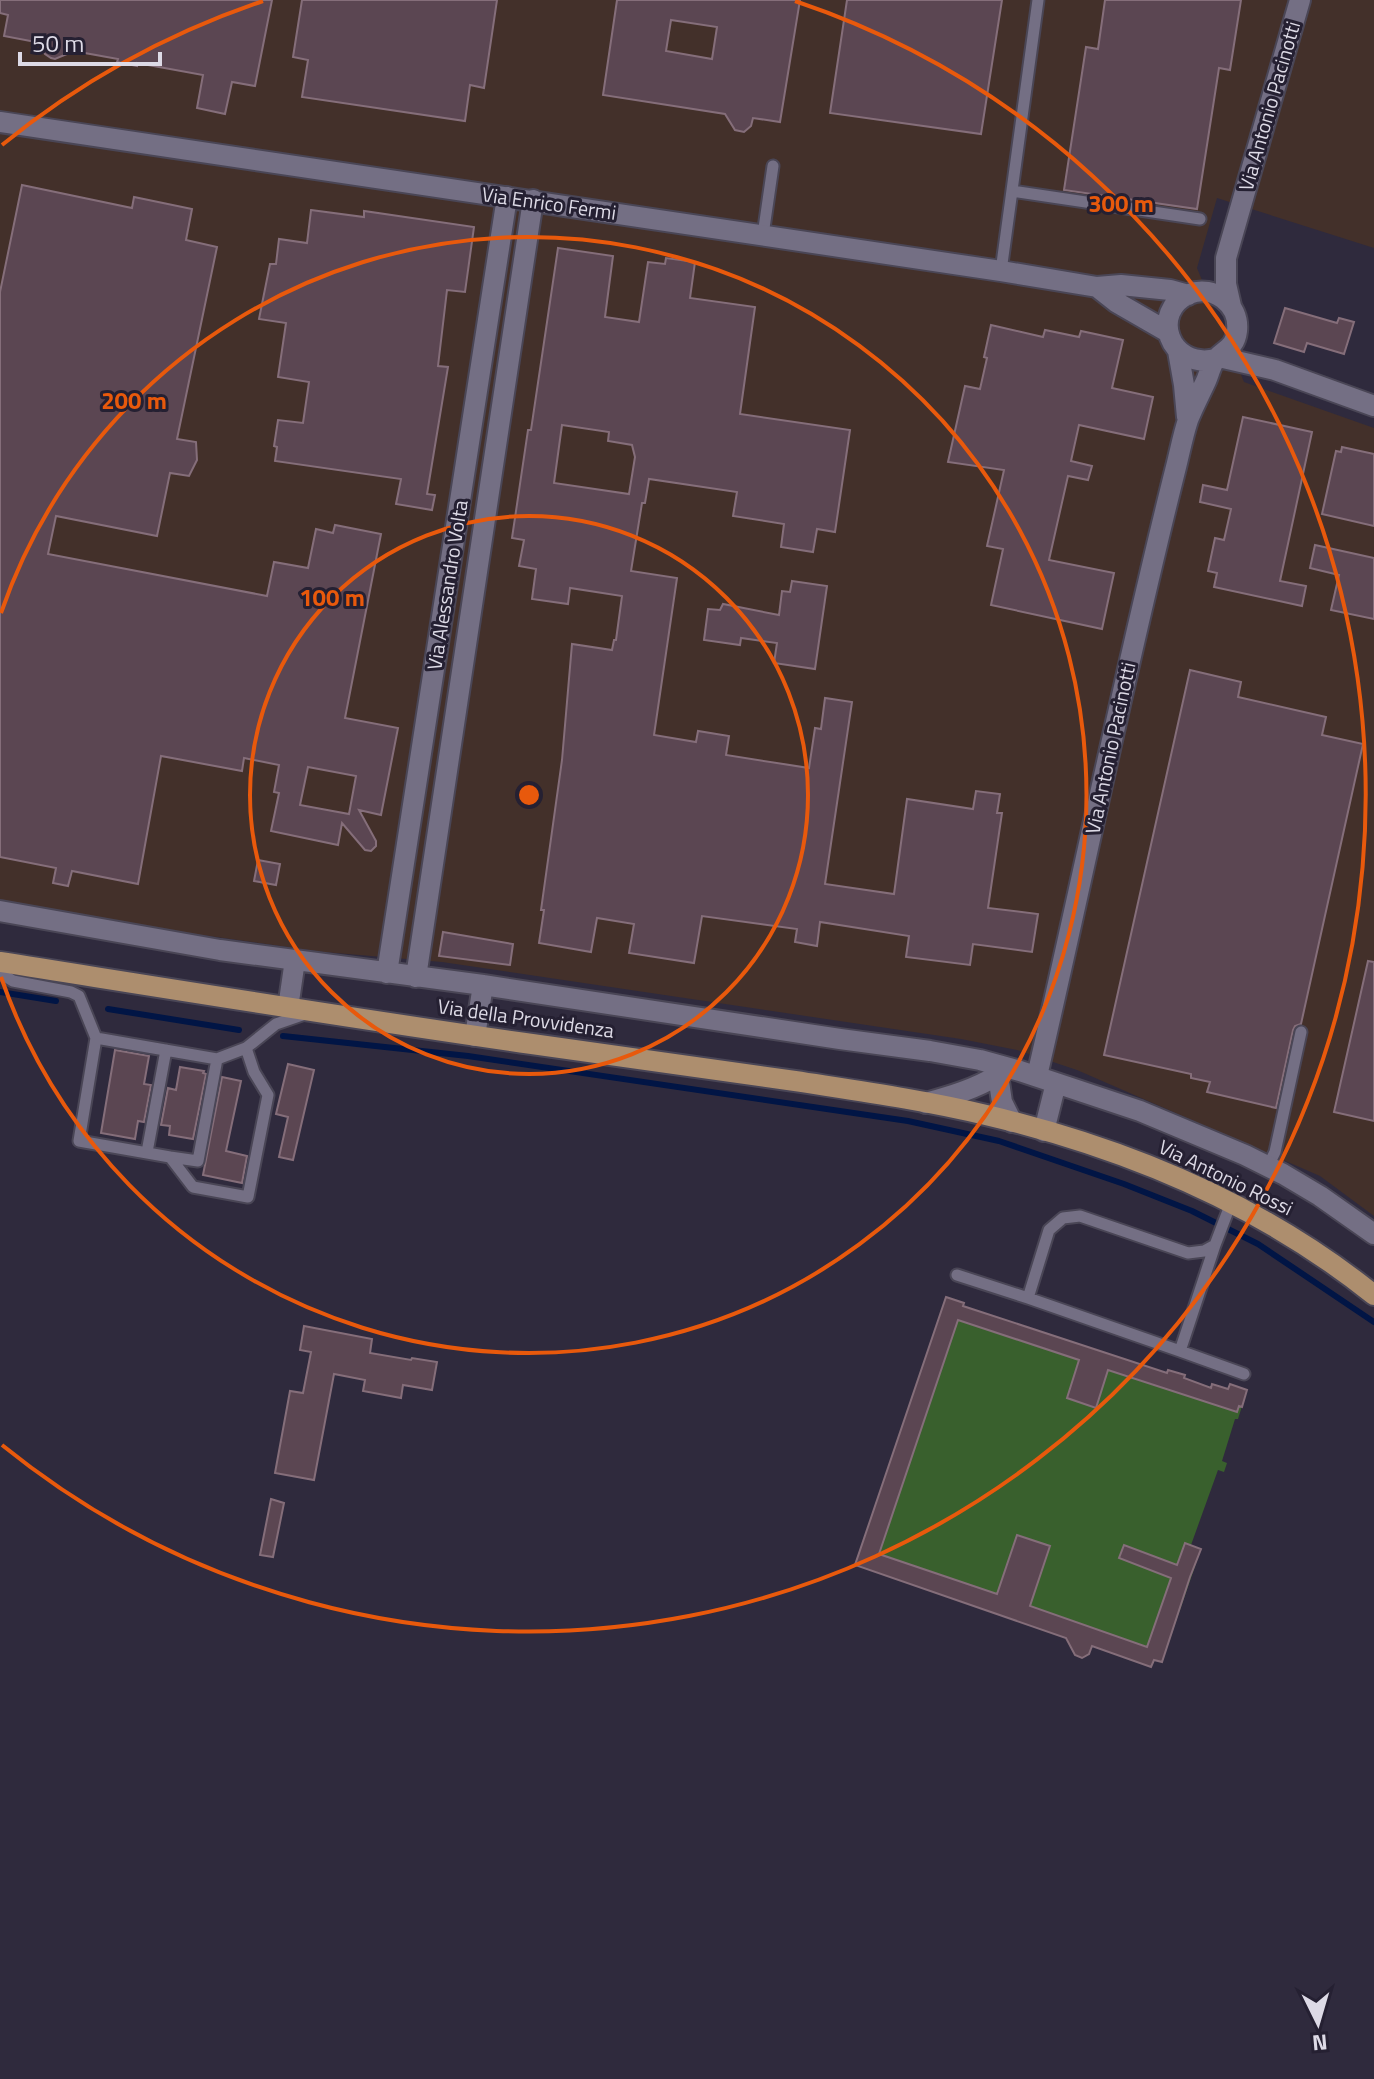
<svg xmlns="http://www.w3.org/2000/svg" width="1374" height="2079" viewBox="0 0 1374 2079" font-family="'Titillium Web',sans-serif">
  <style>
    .industrial { fill: #43302a }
    .green { fill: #39602d }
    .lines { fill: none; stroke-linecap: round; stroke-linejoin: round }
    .stream { stroke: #011545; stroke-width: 6 }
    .building { fill: #5b4652; stroke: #856e7a; stroke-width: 2; fill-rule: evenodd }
    .lane-casing { stroke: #4a4656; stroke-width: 15 }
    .street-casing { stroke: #4a4656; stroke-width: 24 }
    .primary-casing { stroke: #4a4656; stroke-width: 24 }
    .lane { stroke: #746f84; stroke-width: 11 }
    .street { stroke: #746f84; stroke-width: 20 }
    .primary { stroke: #ad8e6e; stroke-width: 20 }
    .ring { fill: none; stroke: #e8590c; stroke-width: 4 }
    .labels { text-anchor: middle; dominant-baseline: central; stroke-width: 6; stroke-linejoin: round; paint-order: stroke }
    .street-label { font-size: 20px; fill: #dddae6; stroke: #252032 }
    .centre { fill: #e8590c; stroke: #252032; stroke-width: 4 }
    .ring-label { font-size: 24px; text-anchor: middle; font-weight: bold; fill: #e8590c; stroke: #252032; stroke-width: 6; stroke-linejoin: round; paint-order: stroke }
  </style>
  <rect width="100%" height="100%" fill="#2f2a3d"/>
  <!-- industrial -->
  <path class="industrial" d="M 0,0 L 1374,0 L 1374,248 L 1217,198 L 1197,268 L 1244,382 L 1374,428 L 1374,1216 L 1320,1176 L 1077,1070 L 1017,1050 L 961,1039 L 442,962 L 324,952 L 173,931 L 0,900 Z"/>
  <!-- green -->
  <path class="green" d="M 946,1297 L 964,1303 L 964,1306 L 1166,1373 L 1168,1370 L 1185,1375 L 1184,1379 L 1211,1387 L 1212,1384 L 1228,1389 L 1230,1384 L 1247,1390 L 1238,1419 L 1235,1419 L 1222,1461 L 1227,1463 L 1224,1472 L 1218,1470 L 1191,1545 L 1201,1549 L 1162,1662 L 1154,1660 L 1151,1667 L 1092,1646 L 1089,1654 L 1082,1658 L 1075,1655 L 1071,1648 L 1074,1641 L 1014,1620 L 1017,1613 L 1000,1615 L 855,1565 Z"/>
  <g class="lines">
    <!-- stream -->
    <path class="stream" d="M 0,992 L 56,1001
      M 108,1009 L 239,1030
      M 283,1036 L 468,1056 L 908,1121 L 999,1141 L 1124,1184 L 1192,1211 L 1258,1244 L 1374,1322"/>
  </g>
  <!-- building -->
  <path class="building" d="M 0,0 L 272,0 L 255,86 L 232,82 L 225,114 L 197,108 L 203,75 L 137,63 L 137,66 L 117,62 L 118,59 L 68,50 L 67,54 L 55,59 L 51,58 L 45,54 L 40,46 L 41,43 L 4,36 L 8,15 L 0,13 Z
    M 302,0 L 497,0 L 484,88 L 470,85 L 465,121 L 302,97 L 308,60 L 293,57 Z
    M 617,0 L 800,0 L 780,122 L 753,118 L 751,126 L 744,132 L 735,130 L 725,114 L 603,95 ZM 671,20 L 717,27 L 712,59 L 666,51 Z
    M 847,0 L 1002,0 L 981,134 L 830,113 Z
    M 1105,0 L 1241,0 L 1230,70 L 1219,68 L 1197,209 L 1064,190 L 1086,47 L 1098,49 Z
    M 22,185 L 132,208 L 134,197 L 192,209 L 186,240 L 217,247 L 177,439 L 196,442 L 197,460 L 189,476 L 170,473 L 157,536 L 56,516 L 48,554 L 267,596 L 274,562 L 308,568 L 316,529 L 333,533 L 335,525 L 381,534 L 345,718 L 398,728 L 381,815 L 359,810 L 376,841 L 376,846 L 371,851 L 365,850 L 342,823 L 338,845 L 271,831 L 279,793 L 274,792 L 279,765 L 244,758 L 242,771 L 161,756 L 138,884 L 72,871 L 68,886 L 53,883 L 56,868 L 0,857 L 0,292 ZM 308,767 L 356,776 L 349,814 L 300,805 Z
    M 311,210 L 364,217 L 364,211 L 474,227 L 465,292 L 447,290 L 438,366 L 448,367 L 427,494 L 435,495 L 432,510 L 396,504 L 401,479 L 275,461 L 277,447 L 274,446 L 278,420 L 303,423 L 309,382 L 278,377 L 286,323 L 259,319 L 270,264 L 276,264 L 279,239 L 307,243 Z
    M 558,248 L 613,256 L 605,317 L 639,322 L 648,262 L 665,264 L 666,258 L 695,262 L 690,298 L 755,307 L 740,414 L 850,430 L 835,532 L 817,529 L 813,552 L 781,547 L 784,524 L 733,516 L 737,492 L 649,479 L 645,503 L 642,503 L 631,571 L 677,578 L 654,735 L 696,742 L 698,731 L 729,736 L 726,755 L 809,768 L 815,728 L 821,729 L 825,698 L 852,702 L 825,884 L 894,894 L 907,799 L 973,809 L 976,791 L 1000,794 L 997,813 L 1002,813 L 988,908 L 1038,914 L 1032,952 L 973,944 L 970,965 L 906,957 L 909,936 L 820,922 L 817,946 L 795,942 L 797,929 L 702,916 L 694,963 L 629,953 L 634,924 L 597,918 L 591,952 L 539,943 L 544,910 L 541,910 L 562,760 L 572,644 L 612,650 L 614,640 L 616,640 L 622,596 L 570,588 L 568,604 L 532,599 L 536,569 L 519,566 L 524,540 L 512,538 L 528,430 L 531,430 ZM 562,425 L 609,432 L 608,441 L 632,445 L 635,457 L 629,494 L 554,483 Z
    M 1285,308 L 1337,323 L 1339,318 L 1354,322 L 1344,354 L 1307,343 L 1304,352 L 1274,343 Z
    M 991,325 L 1043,337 L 1045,330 L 1079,337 L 1081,331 L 1123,340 L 1112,388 L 1153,397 L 1144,439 L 1079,425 L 1071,461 L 1092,466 L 1088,480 L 1068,476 L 1049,560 L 1114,573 L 1102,629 L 991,605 L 1003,549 L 987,546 L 1004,470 L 948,462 L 965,386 L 980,389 L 987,358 L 984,357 Z
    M 1243,417 L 1312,432 L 1280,581 L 1306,586 L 1302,606 L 1214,587 L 1217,573 L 1208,571 L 1215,538 L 1224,540 L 1231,509 L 1200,502 L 1203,485 L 1227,490 Z
    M 1342,447 L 1374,454 L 1374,526 L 1322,514 L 1336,451 L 1341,452 Z
    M 1315,545 L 1374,558 L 1374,619 L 1331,610 L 1339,575 L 1310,568 Z
    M 792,581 L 827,586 L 815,669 L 774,663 L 777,643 L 741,638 L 740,645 L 704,640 L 708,609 L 720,610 L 723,604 L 779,615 L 782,591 L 790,592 Z
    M 1190,670 L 1241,682 L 1238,697 L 1326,717 L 1322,735 L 1363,744 L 1301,1024 L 1295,1026 L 1293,1030 L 1276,1108 L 1207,1092 L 1210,1082 L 1191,1078 L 1191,1074 L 1104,1055 Z
    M 258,860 L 280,864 L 276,885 L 254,881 Z
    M 443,932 L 513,944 L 510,965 L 439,956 Z
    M 1368,961 L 1374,962 L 1374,1121 L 1334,1112 Z
    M 115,1050 L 149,1056 L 144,1084 L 151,1085 L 144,1122 L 138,1121 L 135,1139 L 101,1133 Z
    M 288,1064 L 314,1070 L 293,1160 L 279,1157 L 288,1117 L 276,1114 Z
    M 180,1067 L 204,1071 L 203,1073 L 206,1074 L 193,1139 L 169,1135 L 170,1126 L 161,1125 L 168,1088 L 176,1090 Z
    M 222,1077 L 241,1081 L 226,1151 L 247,1156 L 242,1183 L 203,1175 Z
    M 946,1297 L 964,1303 L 963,1306 L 1167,1373 L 1168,1370 L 1185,1375 L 1184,1378 L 1211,1388 L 1212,1384 L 1228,1389 L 1230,1384 L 1247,1390 L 1242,1407 L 1239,1406 L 1237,1412 L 1108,1370 L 1096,1408 L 1067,1398 L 1079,1360 L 958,1320 L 879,1554 L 997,1594 L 1017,1535 L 1050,1546 L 1030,1606 L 1147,1647 L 1171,1578 L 1119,1558 L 1124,1545 L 1177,1565 L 1185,1543 L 1201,1549 L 1190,1577 L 1162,1662 L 1154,1660 L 1151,1667 L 1092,1646 L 1089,1654 L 1082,1658 L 1075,1655 L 1066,1638 L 855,1565 Z
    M 304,1326 L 372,1339 L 370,1353 L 411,1360 L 412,1358 L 437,1362 L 432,1390 L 403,1385 L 401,1398 L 363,1391 L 365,1380 L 334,1374 L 314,1480 L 275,1473 L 290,1391 L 303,1393 L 311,1352 L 300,1350 Z
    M 271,1499 L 284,1503 L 273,1557 L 260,1555 Z"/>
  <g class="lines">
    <defs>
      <path id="lane" d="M 1012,191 L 1200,219
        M 763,235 L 773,166
        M 1001,271 L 1038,0
        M 0,973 L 13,981 L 71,992 L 79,996 L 96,1038 L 217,1059 L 246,1048 L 276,1024 L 305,1014
        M 96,1038 L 79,1141 L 170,1157 L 193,1187 L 248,1197 L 268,1095 L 254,1072 L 246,1048
        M 147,1152 L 166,1050
        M 170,1157 L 198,1161 L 217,1059
        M 1268,1166 L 1275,1152 L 1301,1032
        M 1215,1245 L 1204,1251 L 1188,1253 L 1080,1216 L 1063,1218 L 1049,1230 L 1028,1298 L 1180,1351 L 1215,1245 L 1231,1203
        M 957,1275 L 1028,1298
        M 1180,1351 L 1244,1374"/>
      <path id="street" d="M 0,122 L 1001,271 L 1097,287 L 1121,285 L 1170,290 L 1188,295
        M 1097,287 L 1116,302 L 1168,332
        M 1231,306 L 1226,284 L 1226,258 L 1300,0
        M 1178,351 L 1184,385 L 1187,417
        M 1219,357 L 1275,370 L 1374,406
        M 0,911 L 220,950 L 483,985 L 840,1039 L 930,1051 L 980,1060 L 1020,1071 L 1140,1111 L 1245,1155 L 1283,1174 L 1320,1196 L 1374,1234
        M 387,973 L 507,197
        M 416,977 L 533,200
        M 288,1008 L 295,960
        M 475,1036 L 483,985
        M 998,1075 L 1002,1102 L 1012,1122
        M 1037,1076 C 1084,873 1125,669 1176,467 C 1180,451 1183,435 1188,420 C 1193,407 1200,394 1206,381 C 1209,375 1211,364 1216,359 C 1225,349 1235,348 1237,331 C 1240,305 1214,284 1189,294 C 1150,311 1168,370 1216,359
        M 926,1103 C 951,1096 975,1089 998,1075 L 1000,1066
        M 1044,1131 L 1056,1083"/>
      <path id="primary" d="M 0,962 C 177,990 355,1019 532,1044 C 620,1056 708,1068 795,1081 C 859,1091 924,1100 986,1115 C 1126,1148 1262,1205 1374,1295"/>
    </defs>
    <!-- lane casing -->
    <use href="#lane" class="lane-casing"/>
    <!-- street casing -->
    <use href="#street" class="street-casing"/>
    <!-- primary casing -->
    <use href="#primary" class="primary-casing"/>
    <!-- lane -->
    <use href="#lane" class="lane"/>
    <!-- street -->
    <use href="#street" class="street"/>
    <!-- primary -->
    <use href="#primary" class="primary"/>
  </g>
  <!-- distance rings -->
  <g class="ring">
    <circle cx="529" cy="795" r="279"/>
    <path d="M1 613A558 558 0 1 1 1 977"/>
    <path d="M2 145A837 837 0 0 1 263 1M795 1A837 837 0 1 1 2 1445"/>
  </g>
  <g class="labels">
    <!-- street labels -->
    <g class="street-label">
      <text transform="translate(1269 106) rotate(-74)">Via Antonio Pacinotti</text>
      <text transform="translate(549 203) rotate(8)">Via Enrico Fermi</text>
      <text transform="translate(447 585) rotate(-81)">Via Alessandro Volta</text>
      <text transform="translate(1110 748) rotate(-78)">Via Antonio Pacinotti</text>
      <text transform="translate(526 1018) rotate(8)">Via della Provvidenza</text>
      <text transform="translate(1226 1177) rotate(26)">Via Antonio Rossi</text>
    </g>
  </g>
  <circle cx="529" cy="795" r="12" class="centre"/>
  <g class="ring-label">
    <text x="1121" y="212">300 m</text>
    <text x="134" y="409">200 m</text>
    <text x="332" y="606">100 m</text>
  </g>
  <!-- north arrow -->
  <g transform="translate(1318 2023) rotate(175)" stroke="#252032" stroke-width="6" paint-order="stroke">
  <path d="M0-6L14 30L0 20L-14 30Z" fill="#dddae6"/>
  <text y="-12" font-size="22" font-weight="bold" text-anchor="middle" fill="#dddae6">N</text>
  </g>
  <!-- scale -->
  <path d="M20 52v12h140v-12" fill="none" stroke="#dddae6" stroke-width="4"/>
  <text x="32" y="52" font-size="24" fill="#dddae6" stroke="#252032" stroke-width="6" paint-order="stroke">50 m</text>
</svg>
